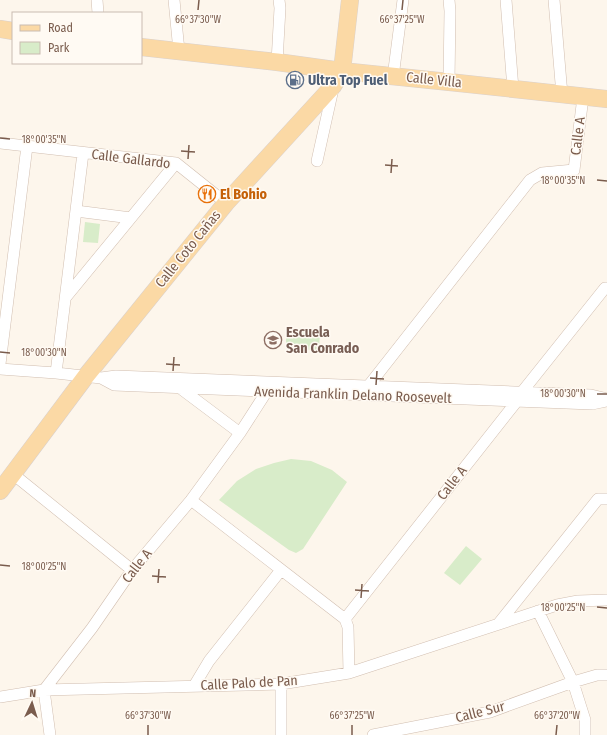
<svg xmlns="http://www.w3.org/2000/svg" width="607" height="735" viewBox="0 0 607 735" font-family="'Fira Sans Condensed',sans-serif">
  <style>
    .green { fill: #d8ecc9 }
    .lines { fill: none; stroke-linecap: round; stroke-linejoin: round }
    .minor-casing { stroke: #d1beb0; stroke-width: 12 }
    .primary-casing { stroke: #dad1cd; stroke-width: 18 }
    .minor { stroke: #fff; stroke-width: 11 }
    .primary { stroke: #fbd9a5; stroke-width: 17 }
    .ticks { fill: none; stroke: #7a5c4d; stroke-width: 1.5 }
    .labels { text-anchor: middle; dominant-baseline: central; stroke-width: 3; stroke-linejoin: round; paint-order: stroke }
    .service-label { font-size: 14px; font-weight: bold; fill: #4e5e75; stroke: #fffaf3; text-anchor: start }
    .street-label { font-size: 14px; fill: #7a5c4d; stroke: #fffaf3 }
    .food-label { font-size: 14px; font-weight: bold; fill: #c56008; stroke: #fffaf3; text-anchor: start }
    .education-label { font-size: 14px; font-weight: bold; fill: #785e54; stroke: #fffaf3; text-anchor: start }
    .ticks-label { font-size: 10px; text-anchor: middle; fill: #7a5c4d; stroke: #fffaf3; stroke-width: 3; stroke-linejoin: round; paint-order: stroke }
  </style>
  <rect width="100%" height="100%" fill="#fdf6ec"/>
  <!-- green -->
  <path class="green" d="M 85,222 L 100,224 L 98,243 L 83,242 Z
    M 286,328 L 320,330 L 319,350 L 286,349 Z
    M 291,459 L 311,461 L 332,470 L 347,482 L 303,549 L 296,553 L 289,550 L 219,500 L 237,481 L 256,469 L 274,463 Z
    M 466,546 L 482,559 L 460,585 L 444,573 Z"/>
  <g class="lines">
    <defs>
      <path id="minor" d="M 97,0 L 98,13
        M 174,0 L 179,51
        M 506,0 L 513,89
        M 554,0 L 562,95
        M 277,62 L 280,8 L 279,0
        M 393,77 L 403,0
        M 449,82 L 450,11 L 449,0
        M 0,143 L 176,163 L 226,203
        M 317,161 L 333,89
        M 76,211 L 131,218
        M 66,297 L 176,163
        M 0,364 L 27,146
        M 0,369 L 56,373 L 101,378 L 116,376 L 591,395 L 607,399
        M 56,373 L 83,153
        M 101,378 L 114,385 L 592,404 L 606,401
        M 180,388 L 240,433
        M 366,389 L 530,180 L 542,173 L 574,170 L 583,97
        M 13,474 L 132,570
        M 191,500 L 345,619
        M 538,611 L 573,682 L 585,720 L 585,735
        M 345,619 L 517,401 L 522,392 L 605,288 L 607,288
        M 345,619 L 348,627 L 349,673
        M 499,623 L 598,499 L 607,499
        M 194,686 L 209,661 L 281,570
        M 0,697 L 44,690 L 281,684 L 349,673 L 557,605 L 578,601 L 607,600
        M 50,735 L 44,690 L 92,628 L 132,570 L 191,500 L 240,433 L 267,391 L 267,386
        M 281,735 L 281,684
        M 373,735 L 490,712 L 573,682 L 597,675 L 607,675"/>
      <path id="primary" d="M 0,29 L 13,31
        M 141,47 L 277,62 L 342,71 L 449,82 L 607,99
        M 0,491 L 86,376 L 226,203 L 333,86 L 342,71 L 350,0"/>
    </defs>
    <!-- minor casing -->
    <use href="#minor" class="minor-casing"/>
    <!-- primary casing -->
    <use href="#primary" class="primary-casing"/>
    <!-- minor -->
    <use href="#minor" class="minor"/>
    <!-- primary -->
    <use href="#primary" class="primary"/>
  </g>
  <!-- ticks -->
  <path class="ticks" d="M 198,10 L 199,0M 402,10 L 403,0M 0,138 L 10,139M 181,151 L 195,152M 188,159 L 189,145M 385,165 L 398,166M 391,173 L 392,159M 597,180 L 607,181M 0,352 L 10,353M 166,364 L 180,365M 173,371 L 174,357M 370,378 L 384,379M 376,385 L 377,371M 597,394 L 607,394M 0,565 L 10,566M 152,576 L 166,577M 158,583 L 159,569M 355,590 L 369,591M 361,598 L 362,584M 597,607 L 607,608M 148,735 L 148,725M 352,735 L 352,725M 556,735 L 557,725"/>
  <!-- icons -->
  <defs>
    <symbol id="fuel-ring" viewBox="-11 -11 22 22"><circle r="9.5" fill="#fffaf3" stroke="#5c6f8a" stroke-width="1.5"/><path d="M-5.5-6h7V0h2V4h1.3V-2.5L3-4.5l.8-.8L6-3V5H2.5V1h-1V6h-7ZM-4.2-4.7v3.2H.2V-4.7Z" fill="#5c6f8a"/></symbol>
    <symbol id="restaurant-ring" viewBox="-11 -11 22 22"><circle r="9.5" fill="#fffaf3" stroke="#e8710a" stroke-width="1.5"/><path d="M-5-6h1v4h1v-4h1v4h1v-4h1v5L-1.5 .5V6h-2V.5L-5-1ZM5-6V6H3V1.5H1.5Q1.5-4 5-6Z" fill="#e8710a"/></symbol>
    <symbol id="school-ring" viewBox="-11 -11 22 22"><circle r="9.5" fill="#fffaf3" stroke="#8d6e63" stroke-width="1.5"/><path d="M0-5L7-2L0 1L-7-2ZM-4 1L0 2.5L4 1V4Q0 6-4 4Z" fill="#8d6e63"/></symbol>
  </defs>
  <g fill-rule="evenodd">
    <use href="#fuel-ring" x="285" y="70" width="20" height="20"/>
    <use href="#restaurant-ring" x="197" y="184" width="20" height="20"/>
    <use href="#school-ring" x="263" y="330" width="20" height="20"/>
  </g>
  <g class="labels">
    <!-- service labels -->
    <g class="service-label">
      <text x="308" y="80">Ultra Top Fuel</text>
    </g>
    <!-- street labels -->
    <g class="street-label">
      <text transform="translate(434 80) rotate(6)">Calle Villa</text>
      <text transform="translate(578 136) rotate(-83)">Calle A</text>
      <text transform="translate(131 159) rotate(7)">Calle Gallardo</text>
      <text transform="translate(188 249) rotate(-51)">Calle Coto Cañas</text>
      <text transform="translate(353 395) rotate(2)">Avenida Franklin Delano Roosevelt</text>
      <text transform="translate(452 483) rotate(-52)">Calle A</text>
      <text transform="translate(137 566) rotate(-52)">Calle A</text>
      <text transform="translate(249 683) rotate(-3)">Calle Palo de Pan</text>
      <text transform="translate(480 712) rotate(-14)">Calle Sur</text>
    </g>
    <!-- food labels -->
    <g class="food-label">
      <text x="220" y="194">El Bohio</text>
    </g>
    <!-- education labels -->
    <g class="education-label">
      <text x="286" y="332">Escuela<tspan x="286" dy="16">San Conrado</tspan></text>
    </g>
  </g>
  <g class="ticks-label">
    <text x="198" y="23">66°37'30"W</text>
    <text x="402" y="23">66°37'25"W</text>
    <text x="44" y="143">18°00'35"N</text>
    <text x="563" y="184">18°00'35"N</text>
    <text x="44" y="356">18°00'30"N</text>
    <text x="563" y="397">18°00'30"N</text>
    <text x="44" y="570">18°00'25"N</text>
    <text x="563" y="611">18°00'25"N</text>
    <text x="148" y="719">66°37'30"W</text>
    <text x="352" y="719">66°37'25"W</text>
    <text x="557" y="719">66°37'20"W</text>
  </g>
  <!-- legend -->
  <rect x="12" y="12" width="130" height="52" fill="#fffaf3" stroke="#cabbb1"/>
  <rect x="20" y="25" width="20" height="6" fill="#fbd9a5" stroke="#cabbb1"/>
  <text x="48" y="32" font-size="12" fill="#7a5c4d">Road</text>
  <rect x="20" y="42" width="20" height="12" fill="#d8ecc9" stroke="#cabbb1"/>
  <text x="48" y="52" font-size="12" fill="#7a5c4d">Park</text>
  <!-- north arrow -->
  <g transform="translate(32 703) rotate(4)" stroke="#fffaf3" stroke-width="3" paint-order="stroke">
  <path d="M0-3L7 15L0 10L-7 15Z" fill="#7a5c4d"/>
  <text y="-6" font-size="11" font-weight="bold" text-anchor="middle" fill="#7a5c4d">N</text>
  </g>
</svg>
